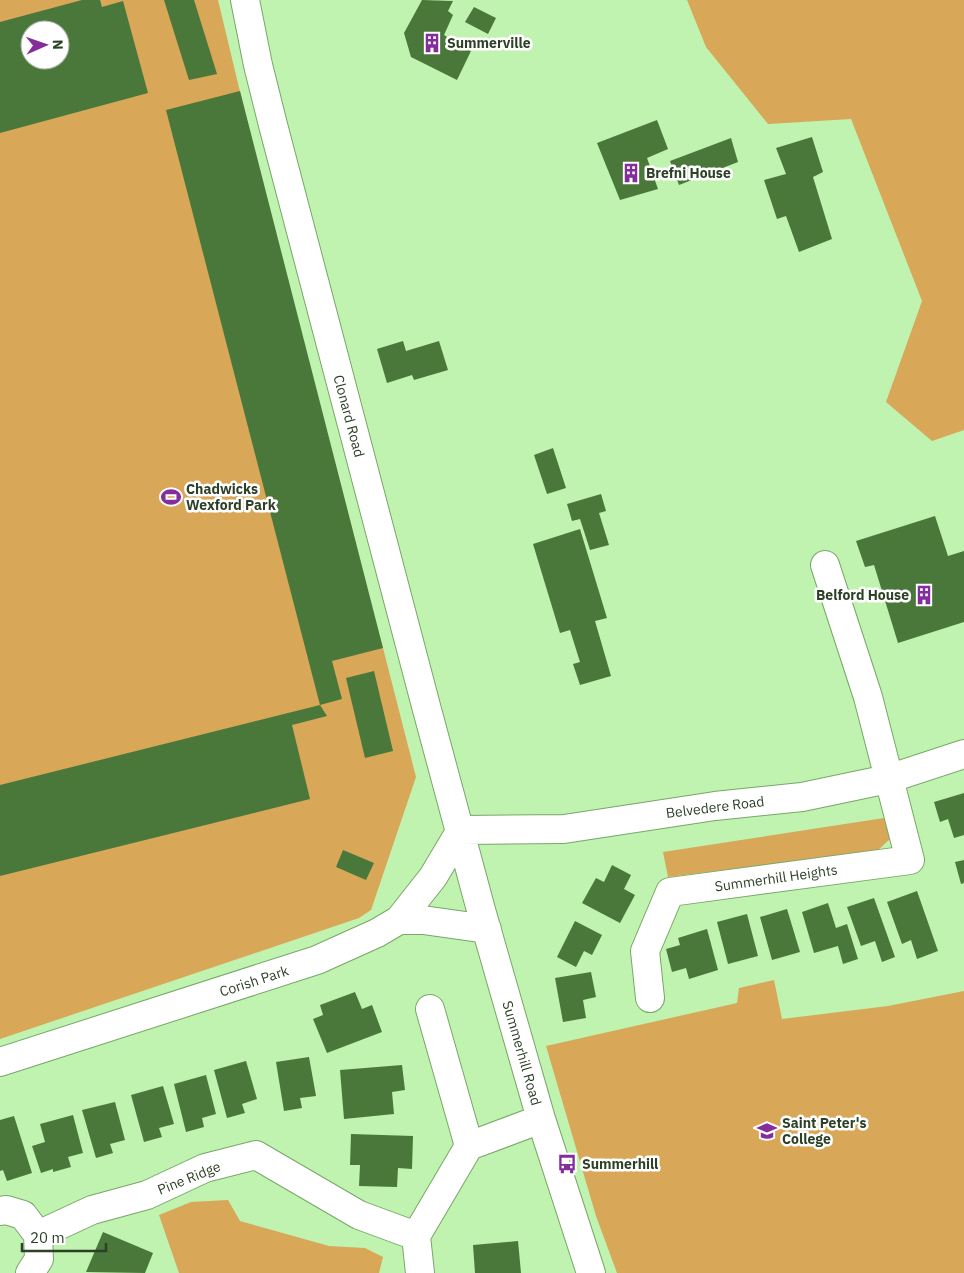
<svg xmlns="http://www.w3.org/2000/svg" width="964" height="1273" viewBox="0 0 964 1273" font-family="'IBM Plex Sans',sans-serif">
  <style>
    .green { fill: #d8a758; fill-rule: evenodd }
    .building { fill: #4a773a; fill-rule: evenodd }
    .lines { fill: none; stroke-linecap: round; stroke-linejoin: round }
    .minor-casing { stroke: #78a768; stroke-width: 30 }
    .minor { stroke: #fff; stroke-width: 28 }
    .labels { text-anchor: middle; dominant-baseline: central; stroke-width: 5; stroke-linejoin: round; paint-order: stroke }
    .poi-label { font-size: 14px; font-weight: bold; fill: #2d4127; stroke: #fff; text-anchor: start }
    .street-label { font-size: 14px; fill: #2d4127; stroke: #fff }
  </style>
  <rect width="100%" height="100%" fill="#c0f2b0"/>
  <!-- green -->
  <path class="green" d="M 0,0 L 218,0 L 301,346 L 383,648 L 416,777 L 371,910 L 359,918 L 0,1039 ZM 30,30 L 60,30 L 60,60 L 30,60 Z
    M 687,0 L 964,0 L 964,430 L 932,441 L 886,402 L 922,301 L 851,119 L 768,124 L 706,47 Z
    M 884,818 L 890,839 L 877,851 L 668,877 L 663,852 Z
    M 774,980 L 782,1019 L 888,1006 L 964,991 L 964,1273 L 617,1273 L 596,1216 L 546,1046 L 737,1003 L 739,988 Z
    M 228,1200 L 240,1221 L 329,1246 L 365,1248 L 383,1257 L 379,1273 L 179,1273 L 159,1215 L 191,1202 Z"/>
  <!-- building -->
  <path class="building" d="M 82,0 L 100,0 L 102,7 L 123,1 L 148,93 L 0,133 L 0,22 ZM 30,30 L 60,30 L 60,60 L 30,60 Z
    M 164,0 L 194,0 L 217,74 L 189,80 Z
    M 422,0 L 453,1 L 448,11 L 453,15 L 444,35 L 471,51 L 457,80 L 411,57 L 404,33 Z
    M 474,7 L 496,18 L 488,34 L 465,22 Z
    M 240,91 L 383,648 L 332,661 L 342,699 L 320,705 L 166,110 Z
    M 657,120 L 668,149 L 647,158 L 658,189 L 620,200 L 597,143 Z
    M 812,137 L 823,172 L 813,177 L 832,239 L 799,252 L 786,216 L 777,219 L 764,180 L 786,174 L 776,148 Z
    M 731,138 L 738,162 L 679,185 L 670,161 Z
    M 403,341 L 406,351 L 439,341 L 448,370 L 414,380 L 412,375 L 387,383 L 377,349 Z
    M 553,448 L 566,488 L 547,494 L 534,455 Z
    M 601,494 L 606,511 L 599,513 L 609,545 L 590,550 L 580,519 L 572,521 L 567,504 Z
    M 935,516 L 948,556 L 964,551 L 964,622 L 898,643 L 874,565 L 865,567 L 856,541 Z
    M 580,529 L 607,618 L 595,621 L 611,676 L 580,685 L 573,664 L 580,662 L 570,630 L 560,633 L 533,544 Z
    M 374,671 L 393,751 L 365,758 L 346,678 Z
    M 320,705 L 327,716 L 292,725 L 310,799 L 0,876 L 0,785 Z
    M 964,793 L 964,835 L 954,838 L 948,819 L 940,822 L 934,802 Z
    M 343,850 L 374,863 L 366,880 L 336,867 Z
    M 964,860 L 964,883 L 961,884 L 955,862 Z
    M 612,865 L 631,875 L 624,889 L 635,895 L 620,923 L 582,903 L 596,878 L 604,882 Z
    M 917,891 L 938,951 L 917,959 L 911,940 L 902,944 L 887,902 Z
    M 874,898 L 895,957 L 882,962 L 875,941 L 861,946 L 847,907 Z
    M 828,903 L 836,928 L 847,924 L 858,959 L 843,964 L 838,946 L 814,953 L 802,912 Z
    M 787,909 L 800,952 L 772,960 L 760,917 Z
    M 747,914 L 758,956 L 728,964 L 717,922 Z
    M 575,921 L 602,935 L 592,955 L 584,951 L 576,967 L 557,957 Z
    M 707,929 L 718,970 L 689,979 L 686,968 L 672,972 L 666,949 L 680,945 L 678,938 Z
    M 591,972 L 596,997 L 583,1000 L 586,1018 L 563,1022 L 555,978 Z
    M 355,992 L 362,1009 L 372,1005 L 382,1032 L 327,1053 L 313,1019 L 323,1015 L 320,1005 Z
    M 309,1057 L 316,1096 L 300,1098 L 302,1108 L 284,1111 L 276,1062 Z
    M 246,1061 L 257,1099 L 242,1104 L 245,1113 L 227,1118 L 214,1070 Z
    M 402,1065 L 405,1090 L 392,1092 L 394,1114 L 344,1119 L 340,1070 Z
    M 206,1075 L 216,1114 L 202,1118 L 204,1127 L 186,1132 L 174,1084 Z
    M 163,1086 L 174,1124 L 159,1128 L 162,1137 L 144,1142 L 131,1095 Z
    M 115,1102 L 125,1140 L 110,1144 L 113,1153 L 96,1158 L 82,1110 Z
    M 73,1115 L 83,1153 L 68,1157 L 71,1167 L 53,1172 L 53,1169 L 41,1173 L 32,1146 L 45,1142 L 40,1124 Z
    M 14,1116 L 32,1173 L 7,1181 L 3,1170 L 0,1171 L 0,1120 Z
    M 351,1134 L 413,1136 L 412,1169 L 398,1168 L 397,1187 L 359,1186 L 360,1165 L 350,1165 Z
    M 103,1232 L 153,1253 L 145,1273 L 86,1272 Z
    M 518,1241 L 521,1273 L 475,1273 L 473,1245 Z"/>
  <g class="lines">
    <defs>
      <path id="minor" d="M 245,0 L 258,65 L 273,125 L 426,706 L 481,910 L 541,1119 L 591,1273
        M 461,830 L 564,829 L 715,806 L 802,797 L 888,779 L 964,754
        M 399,920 L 423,920 L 487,929
        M 650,998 L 645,951 L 670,892 L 910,860 L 868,697 L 825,565
        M 430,1009 L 469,1146
        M 0,1062 L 317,960 L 377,933 L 399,920 L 433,877 L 461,830
        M 0,1211 L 6,1210 L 23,1215 L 38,1235 L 39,1259 L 30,1273
        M 38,1235 L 92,1210 L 147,1195 L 205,1168 L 256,1155 L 359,1215 L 416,1236
        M 420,1273 L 416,1236 L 469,1146 L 541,1119"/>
    </defs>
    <!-- minor casing -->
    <use href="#minor" class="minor-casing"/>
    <!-- minor -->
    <use href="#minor" class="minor"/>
  </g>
  <!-- icons -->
  <defs>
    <symbol id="building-bare" viewBox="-9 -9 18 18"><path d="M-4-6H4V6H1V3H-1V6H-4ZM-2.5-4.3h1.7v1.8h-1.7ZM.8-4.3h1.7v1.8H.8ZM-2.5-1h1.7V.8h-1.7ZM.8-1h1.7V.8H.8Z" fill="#842e9c" stroke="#fff" stroke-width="2.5" paint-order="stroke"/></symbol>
    <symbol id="stadium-bare" viewBox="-9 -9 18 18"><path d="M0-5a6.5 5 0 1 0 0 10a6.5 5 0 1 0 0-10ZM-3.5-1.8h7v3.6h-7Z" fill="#842e9c" stroke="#fff" stroke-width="2.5" paint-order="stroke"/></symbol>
    <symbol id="school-bare" viewBox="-9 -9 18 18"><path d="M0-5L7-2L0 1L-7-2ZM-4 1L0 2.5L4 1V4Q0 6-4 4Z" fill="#842e9c" stroke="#fff" stroke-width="2.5" paint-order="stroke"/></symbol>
    <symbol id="bus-bare" viewBox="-9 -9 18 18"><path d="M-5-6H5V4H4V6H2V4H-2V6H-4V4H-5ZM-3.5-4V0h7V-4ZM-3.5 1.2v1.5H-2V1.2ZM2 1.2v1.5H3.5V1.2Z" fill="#842e9c" stroke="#fff" stroke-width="2.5" paint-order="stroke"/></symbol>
  </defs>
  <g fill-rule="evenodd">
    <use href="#building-bare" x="418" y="29" width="28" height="28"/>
    <use href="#building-bare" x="617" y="159" width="28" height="28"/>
    <use href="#stadium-bare" x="157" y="483" width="28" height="28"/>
    <use href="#building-bare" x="910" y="581" width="28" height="28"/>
    <use href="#school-bare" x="753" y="1117" width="28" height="28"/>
    <use href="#bus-bare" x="553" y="1150" width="28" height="28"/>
  </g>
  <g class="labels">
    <!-- poi labels -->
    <g class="poi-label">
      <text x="447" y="43">Summerville</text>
      <text x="646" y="173">Brefni House</text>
      <text x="186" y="489">Chadwicks<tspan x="186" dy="16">Wexford Park</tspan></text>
      <text x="909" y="595" text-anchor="end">Belford House</text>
      <text x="782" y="1123">Saint Peter's<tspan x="782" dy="16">College</tspan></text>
      <text x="582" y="1164">Summerhill</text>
    </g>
    <!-- street labels -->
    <g class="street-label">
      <text transform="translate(349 416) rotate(75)">Clonard Road</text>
      <text transform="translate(715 807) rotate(-7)">Belvedere Road</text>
      <text transform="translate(776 878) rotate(-8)">Summerhill Heights</text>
      <text transform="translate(254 981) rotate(-18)">Corish Park</text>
      <text transform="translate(522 1053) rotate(74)">Summerhill Road</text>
      <text transform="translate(189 1178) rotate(-22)">Pine Ridge</text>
    </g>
  </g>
  <!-- north arrow -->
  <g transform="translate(45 45) rotate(88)"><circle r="24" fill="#ffffff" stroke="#abb3a9"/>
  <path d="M0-4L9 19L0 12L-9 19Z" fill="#842e9c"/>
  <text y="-8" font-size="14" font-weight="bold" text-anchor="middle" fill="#2d4127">N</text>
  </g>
  <!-- scale -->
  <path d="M22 1243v8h84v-8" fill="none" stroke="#2d4127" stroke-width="2.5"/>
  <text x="30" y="1243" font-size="15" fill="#2d4127" stroke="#ffffff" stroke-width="4" paint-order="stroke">20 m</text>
</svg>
